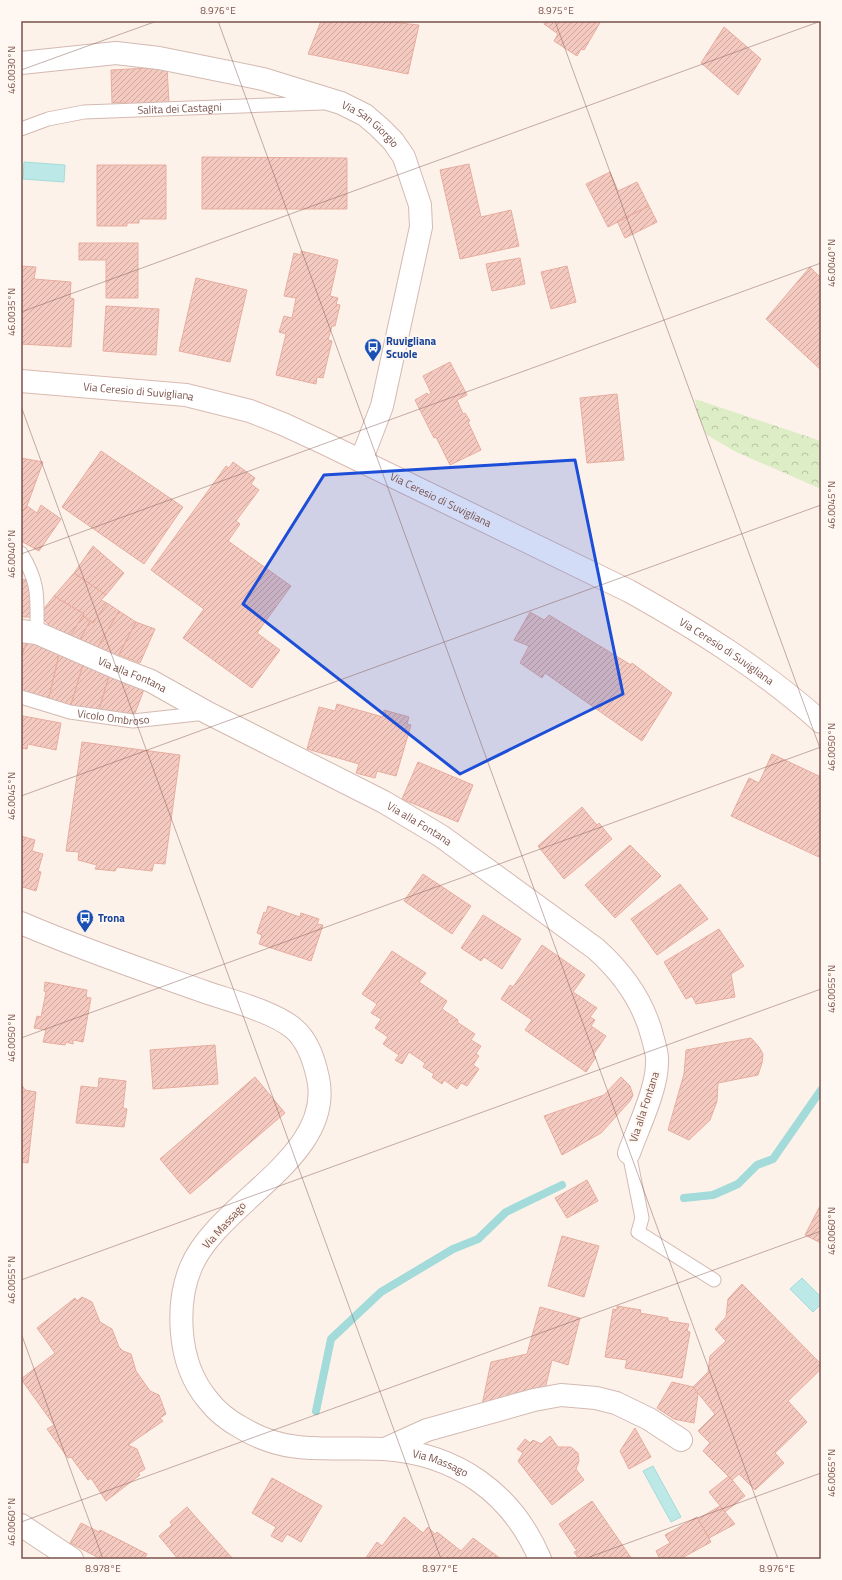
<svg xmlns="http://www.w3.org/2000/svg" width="842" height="1580" viewBox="0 0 842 1580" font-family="'Titillium Web',sans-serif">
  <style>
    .forest { fill: url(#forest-crowns) }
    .water { fill: #bce9e7; stroke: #a2dbd9 }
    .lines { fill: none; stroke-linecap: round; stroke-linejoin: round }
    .stream { stroke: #a2dbd9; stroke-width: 8 }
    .building { fill: url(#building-hatch); stroke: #e8ad9f }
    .service-casing { stroke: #d3b9b1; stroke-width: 15 }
    .minor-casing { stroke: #d3b9b1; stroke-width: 24 }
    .tertiary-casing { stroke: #d3b9b1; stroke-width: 24 }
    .secondary-casing { stroke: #d9bab0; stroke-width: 24 }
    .service { stroke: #fff; stroke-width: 13 }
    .minor { stroke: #fff; stroke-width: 22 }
    .tertiary { stroke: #fff; stroke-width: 22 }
    .secondary { stroke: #fff; stroke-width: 22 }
    .marked { fill: #1d4ed8; fill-opacity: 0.2; stroke: #1d4ed8; stroke-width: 3; stroke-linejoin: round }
    .ticks { fill: none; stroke: #7a524b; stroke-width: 1; stroke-opacity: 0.45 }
    .labels { text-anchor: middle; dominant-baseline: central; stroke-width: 4; stroke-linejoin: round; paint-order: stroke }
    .street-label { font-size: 11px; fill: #7a524b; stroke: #fff7f1 }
    .transit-label { font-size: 11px; font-weight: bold; fill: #164399; stroke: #fff7f1; text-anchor: start }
    .neatline { fill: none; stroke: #7a524b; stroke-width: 1.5 }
    .ticks-label { font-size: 10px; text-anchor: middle; fill: #7a524b }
  </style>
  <defs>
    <pattern id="forest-crowns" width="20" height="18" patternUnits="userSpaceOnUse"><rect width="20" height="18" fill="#ddedc6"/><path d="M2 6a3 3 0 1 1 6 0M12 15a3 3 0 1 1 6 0" fill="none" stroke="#b8c3a3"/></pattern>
    <pattern id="building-hatch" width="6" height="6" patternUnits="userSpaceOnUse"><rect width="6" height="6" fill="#f4cac0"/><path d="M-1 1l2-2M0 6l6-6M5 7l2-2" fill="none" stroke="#cba79e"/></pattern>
  </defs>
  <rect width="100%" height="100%" fill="#fdf2ea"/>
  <!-- forest -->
  <path class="forest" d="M 695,399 L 821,441 L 821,489 L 736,452 L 707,435 L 698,415 Z"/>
  <!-- water -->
  <path class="water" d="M 24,162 L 65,165 L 64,182 L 23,179 Z
    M 802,1278 L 821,1297 L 821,1304 L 813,1312 L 790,1289 Z
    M 653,1466 L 681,1517 L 671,1522 L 643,1471 Z"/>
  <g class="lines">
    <!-- stream -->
    <path class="stream" d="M 684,1198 L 713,1195 L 738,1184 L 757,1165 L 773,1159 L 821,1090
      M 316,1411 L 331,1339 L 381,1292 L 453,1249 L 478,1239 L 506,1212 L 562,1185"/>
  </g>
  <!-- building -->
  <path class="building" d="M 321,21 L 381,21 L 419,25 L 408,74 L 308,54 Z
    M 545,21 L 601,21 L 584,50 L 581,49 L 577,56 L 554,41 L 558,34 L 544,24 Z
    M 724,27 L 761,59 L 738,95 L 701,63 Z
    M 167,67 L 169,103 L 125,105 L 125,102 L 112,103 L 111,70 Z
    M 202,157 L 347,158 L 347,209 L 202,209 Z
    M 469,164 L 481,217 L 511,210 L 519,246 L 460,259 L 440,170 Z
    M 97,165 L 166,165 L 166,219 L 139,219 L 139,223 L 127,223 L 127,226 L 97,226 Z
    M 610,172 L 618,191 L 637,182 L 649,206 L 608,227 L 586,184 Z
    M 649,206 L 657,222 L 625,238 L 617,221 Z
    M 79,243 L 138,243 L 138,298 L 106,298 L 106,260 L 79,260 Z
    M 301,251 L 338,260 L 330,296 L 338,298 L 336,304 L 340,305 L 335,326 L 332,326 L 328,340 L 332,341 L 323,378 L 317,377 L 316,384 L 276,375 L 286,334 L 279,332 L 284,316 L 292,318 L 296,298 L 284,296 L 294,253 L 301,255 Z
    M 520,258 L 525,284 L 492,291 L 486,264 Z
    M 21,266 L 36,267 L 34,279 L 71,282 L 70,298 L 74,299 L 71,347 L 21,344 Z
    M 567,266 L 576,302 L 551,309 L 541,272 Z
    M 810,267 L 821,278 L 821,370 L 766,319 Z
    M 196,278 L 247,290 L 230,362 L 179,351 Z
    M 106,306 L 159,309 L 156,355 L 103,351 Z
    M 450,362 L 467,395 L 457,400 L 463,414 L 465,413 L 470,421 L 468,422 L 481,450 L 450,465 L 436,437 L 434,438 L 415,400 L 427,393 L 428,395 L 431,393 L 423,376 Z
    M 617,394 L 624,460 L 587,463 L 580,398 Z
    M 101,451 L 183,507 L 144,564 L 62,507 Z
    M 21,458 L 43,462 L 27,506 L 21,512 Z
    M 233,462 L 255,478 L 251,484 L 259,490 L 236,521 L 240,524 L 228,541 L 291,586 L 257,633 L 280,650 L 252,688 L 183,638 L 204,609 L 151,570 L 226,466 L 229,468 Z
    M 41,505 L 61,519 L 39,551 L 21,541 L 21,512 L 27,506 L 37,513 Z
    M 93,546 L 124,573 L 106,595 L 74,573 Z
    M 74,573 L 106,595 L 101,600 L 107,603 L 93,623 L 83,616 L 84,614 L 54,596 Z
    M 32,579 L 32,617 L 21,617 L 21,580 Z
    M 54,596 L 84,614 L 67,641 L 48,630 L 50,626 L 39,615 Z
    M 107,603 L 119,611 L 93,655 L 77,645 L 90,621 L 93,623 Z
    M 119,611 L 136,622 L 113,665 L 93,655 Z
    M 530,612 L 544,620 L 549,615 L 631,665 L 632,663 L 672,693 L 642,741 L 545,673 L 542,678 L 520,663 L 529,646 L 514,640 Z
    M 83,616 L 90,621 L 77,645 L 67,641 Z
    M 136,622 L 155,629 L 140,663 L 119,655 Z
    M 28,639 L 60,650 L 48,702 L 21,692 L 21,657 Z
    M 21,641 L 27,642 L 21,657 Z
    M 60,650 L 84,661 L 70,708 L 48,702 Z
    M 84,661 L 111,669 L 98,713 L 70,708 Z
    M 111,669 L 146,684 L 134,716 L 106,710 L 105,715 L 98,713 Z
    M 337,704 L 383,717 L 384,710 L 409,717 L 407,724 L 411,725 L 396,776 L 377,771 L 375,778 L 356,773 L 359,764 L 307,749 L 319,707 L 335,711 Z
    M 23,716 L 61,723 L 56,750 L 28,744 L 27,749 L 21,748 Z
    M 82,742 L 180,755 L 165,864 L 154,863 L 152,871 L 117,867 L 115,871 L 95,869 L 97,865 L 78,860 L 79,852 L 66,851 Z
    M 772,754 L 821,777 L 821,858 L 731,816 L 749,778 L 759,783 Z
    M 418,762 L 473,785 L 458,822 L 402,799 Z
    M 582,807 L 597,825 L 599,823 L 612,839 L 564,879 L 538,846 Z
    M 21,836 L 35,840 L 32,851 L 43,854 L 38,871 L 41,872 L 36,891 L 23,887 L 21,893 Z
    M 630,845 L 661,876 L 615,918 L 585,885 Z
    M 423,874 L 471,906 L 452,934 L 404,901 Z
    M 680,884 L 708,919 L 657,955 L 631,919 Z
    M 268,906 L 300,917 L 301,913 L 319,919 L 317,924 L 323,925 L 311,961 L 259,944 L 262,935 L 257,933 L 264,912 L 266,913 Z
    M 483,915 L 521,939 L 502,969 L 484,957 L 481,961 L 461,948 Z
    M 719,929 L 744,966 L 731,974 L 735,997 L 696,1004 L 692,996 L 686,999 L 664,962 Z
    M 542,945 L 585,975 L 573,992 L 597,1008 L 590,1017 L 595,1020 L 591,1026 L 606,1036 L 593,1055 L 596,1057 L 586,1072 L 525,1030 L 532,1020 L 501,999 L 510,985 L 513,987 Z
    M 392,951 L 426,973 L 419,982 L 447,1001 L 442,1009 L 458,1020 L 457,1022 L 475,1034 L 471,1040 L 481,1046 L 476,1054 L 479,1056 L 473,1065 L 479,1069 L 467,1086 L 461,1083 L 457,1089 L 444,1080 L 442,1084 L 432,1077 L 434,1074 L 423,1067 L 425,1063 L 409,1052 L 402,1064 L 395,1060 L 399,1055 L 383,1044 L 388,1037 L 375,1028 L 381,1019 L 371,1013 L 377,1004 L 362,994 Z
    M 45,982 L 87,990 L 86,997 L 91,998 L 83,1042 L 73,1040 L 73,1044 L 66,1042 L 65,1045 L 43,1042 L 46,1030 L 34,1028 L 37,1016 L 41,1017 L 46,992 L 44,991 Z
    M 751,1038 L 759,1047 L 763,1054 L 762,1063 L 758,1075 L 718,1083 L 717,1101 L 710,1120 L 689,1140 L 668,1130 L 684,1074 L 686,1050 Z
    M 215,1045 L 218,1084 L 153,1089 L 150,1050 Z
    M 255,1077 L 285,1113 L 190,1194 L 160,1159 Z
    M 621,1077 L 630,1086 L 633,1095 L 630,1101 L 601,1133 L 562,1155 L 544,1116 L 604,1095 Z
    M 99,1078 L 126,1081 L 123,1108 L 127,1109 L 124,1127 L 76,1123 L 81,1086 L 98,1088 Z
    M 21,1084 L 25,1090 L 36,1092 L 28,1163 L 21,1162 Z
    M 587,1180 L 598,1201 L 567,1218 L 555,1198 Z
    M 821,1204 L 821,1243 L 805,1235 Z
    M 562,1236 L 599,1246 L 584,1297 L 548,1286 Z
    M 742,1284 L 821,1364 L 821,1369 L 788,1401 L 807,1422 L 775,1453 L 784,1463 L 755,1490 L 739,1474 L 732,1480 L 703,1451 L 710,1443 L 698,1431 L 715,1414 L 693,1387 L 708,1372 L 710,1356 L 726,1341 L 715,1329 L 726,1317 L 728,1299 Z
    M 82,1297 L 92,1302 L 100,1322 L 112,1329 L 119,1347 L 123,1351 L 131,1354 L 136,1371 L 150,1391 L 159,1395 L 166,1414 L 160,1418 L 163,1421 L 128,1445 L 137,1449 L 145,1469 L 138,1473 L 140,1475 L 106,1501 L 91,1478 L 88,1480 L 71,1457 L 68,1458 L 47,1429 L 54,1425 L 21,1379 L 55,1353 L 37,1328 L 75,1298 L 77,1301 Z
    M 617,1306 L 641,1310 L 640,1313 L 668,1318 L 668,1321 L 689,1324 L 687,1331 L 690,1332 L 682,1378 L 625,1368 L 627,1360 L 605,1357 L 613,1309 L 617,1310 Z
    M 540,1307 L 580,1318 L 568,1365 L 552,1360 L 545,1389 L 482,1405 L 491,1362 L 527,1354 Z
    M 672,1382 L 693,1387 L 698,1394 L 694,1423 L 674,1419 L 657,1408 Z
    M 635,1428 L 651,1457 L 629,1469 L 620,1451 Z
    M 550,1436 L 558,1447 L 571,1447 L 578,1453 L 579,1461 L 576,1469 L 584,1480 L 552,1505 L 518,1461 L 523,1453 L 517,1449 L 525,1439 L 530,1443 L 533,1440 L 541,1444 Z
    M 729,1476 L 745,1496 L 725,1512 L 709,1492 Z
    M 272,1478 L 322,1506 L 301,1542 L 287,1534 L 282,1542 L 271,1536 L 276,1527 L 252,1513 Z
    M 592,1501 L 632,1559 L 579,1559 L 574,1552 L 577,1551 L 559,1524 Z
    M 720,1506 L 735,1524 L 709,1538 L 698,1519 Z
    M 187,1507 L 233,1559 L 178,1559 L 159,1536 L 172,1525 L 170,1522 Z
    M 404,1517 L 423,1533 L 428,1527 L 435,1534 L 437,1532 L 461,1551 L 473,1538 L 501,1559 L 365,1559 L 377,1542 L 382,1546 Z
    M 697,1517 L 711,1542 L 680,1559 L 660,1559 L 656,1551 L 670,1543 L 665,1535 Z
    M 81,1523 L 99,1532 L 100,1530 L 147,1554 L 144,1559 L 101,1559 L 70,1543 Z"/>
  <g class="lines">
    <defs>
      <g id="service">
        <path id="s1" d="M 21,129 L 48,119 L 84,112 L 323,103"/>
        <path d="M 21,553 C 40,584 37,598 37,633"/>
        <path id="s2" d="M 21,697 L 70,712 L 133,721 L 206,713"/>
        <path d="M 629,1153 L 642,1218 L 638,1232 L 714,1280"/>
      </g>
      <g id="minor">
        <path id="s3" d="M 21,63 L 116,53 L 159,58 L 263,79 L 341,103 L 365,115 L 379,127 L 393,141 L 404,157 L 420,205 L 421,227 L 382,406 L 361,461"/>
        <path id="s4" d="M 21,631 L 37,633 L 115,667 L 151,681 L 208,713 L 384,802 L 441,836 L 596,949 C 624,974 644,1002 653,1039 C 655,1047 658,1055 657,1063 C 657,1089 638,1128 629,1153"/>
        <path d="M 385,1449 L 427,1430 L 534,1400 L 561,1395 L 596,1398 L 616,1403 L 649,1419 L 681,1440"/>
        <path d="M 21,1525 L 72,1559"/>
      </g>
      <g id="tertiary">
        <path id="s5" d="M 21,923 C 81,949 143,970 205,992 C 231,1001 272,1011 293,1028 C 308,1040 314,1060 318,1078 C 335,1157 218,1202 191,1267 C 182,1288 180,1310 182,1333 C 184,1357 192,1381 208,1400 C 217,1412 229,1421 242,1428 C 290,1457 332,1446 384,1449 C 457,1454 512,1493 540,1559"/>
      </g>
      <g id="secondary">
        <path id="s6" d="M 21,381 L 186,395 L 250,411 L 283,424 L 324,443 L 629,591 C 697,629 763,670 821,722"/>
      </g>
    </defs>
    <!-- service casing -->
    <use href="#service" class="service-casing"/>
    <!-- minor casing -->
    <use href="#minor" class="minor-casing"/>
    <!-- tertiary casing -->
    <use href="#tertiary" class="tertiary-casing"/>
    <!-- secondary casing -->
    <use href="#secondary" class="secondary-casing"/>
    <!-- service -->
    <use href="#service" class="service"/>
    <!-- minor -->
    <use href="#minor" class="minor"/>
    <!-- tertiary -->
    <use href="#tertiary" class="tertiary"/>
    <!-- secondary -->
    <use href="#secondary" class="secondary"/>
  </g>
  <!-- marked area -->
  <path class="marked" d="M 575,460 L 623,694 L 460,774 L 243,604 L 324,475 Z"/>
  <!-- ticks -->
  <path class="ticks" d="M 218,21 L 778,1559M 555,21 L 821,751M 21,70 L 157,21M 21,312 L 821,21M 21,406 L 441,1559M 21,554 L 821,263M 21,796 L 821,505M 21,1038 L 821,747M 21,1280 L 821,989M 21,1333 L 103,1559M 21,1522 L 821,1231M 584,1559 L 821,1473"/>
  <!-- icons -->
  <defs>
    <symbol id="bus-pin" viewBox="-11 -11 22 30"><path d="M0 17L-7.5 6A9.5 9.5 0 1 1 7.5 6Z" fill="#1a4fb4" stroke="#fff7f1"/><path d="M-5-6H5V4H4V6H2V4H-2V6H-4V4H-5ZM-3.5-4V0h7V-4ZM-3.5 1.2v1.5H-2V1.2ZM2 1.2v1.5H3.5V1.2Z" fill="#fff"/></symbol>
  </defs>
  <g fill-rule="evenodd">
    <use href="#bus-pin" x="363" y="337" width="20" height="27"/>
    <use href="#bus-pin" x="75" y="908" width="20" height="27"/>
  </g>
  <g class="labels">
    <!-- street labels -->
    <g class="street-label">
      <text stroke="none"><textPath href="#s1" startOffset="161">Salita dei Castagni</textPath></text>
      <text stroke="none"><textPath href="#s3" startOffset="363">Via San Giorgio</textPath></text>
      <text stroke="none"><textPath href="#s6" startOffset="118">Via Ceresio di Suvigliana</textPath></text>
      <text stroke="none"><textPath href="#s6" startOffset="442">Via Ceresio di Suvigliana</textPath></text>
      <text stroke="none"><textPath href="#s6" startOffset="766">Via Ceresio di Suvigliana</textPath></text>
      <text stroke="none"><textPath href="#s4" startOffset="120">Via alla Fontana</textPath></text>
      <text stroke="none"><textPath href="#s2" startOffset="95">Vicolo Ombroso</textPath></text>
      <text stroke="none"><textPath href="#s4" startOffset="444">Via alla Fontana</textPath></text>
      <text transform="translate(644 1107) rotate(-72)">Via alla Fontana</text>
      <text transform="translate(224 1225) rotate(-48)">Via Massago</text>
      <text stroke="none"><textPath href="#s5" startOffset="974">Via Massago</textPath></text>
    </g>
    <!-- transit labels -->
    <g class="transit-label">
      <text x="386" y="341">Ruvigliana<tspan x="386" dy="13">Scuole</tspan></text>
      <text x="98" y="918">Trona</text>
    </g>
  </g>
  <!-- border -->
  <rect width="842" height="1580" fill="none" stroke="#fff7f1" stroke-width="44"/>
  <rect x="22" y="22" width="798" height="1536" class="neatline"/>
  <g class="ticks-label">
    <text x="218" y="14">8.976°E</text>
    <text x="556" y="14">8.975°E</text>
    <text transform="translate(11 70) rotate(-90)" y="4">46.0030°N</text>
    <text transform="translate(831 263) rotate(-90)" y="4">46.0040°N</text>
    <text transform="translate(11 312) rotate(-90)" y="4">46.0035°N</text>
    <text transform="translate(831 505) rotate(-90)" y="4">46.0045°N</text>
    <text transform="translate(11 554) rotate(-90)" y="4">46.0040°N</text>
    <text transform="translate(831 747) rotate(-90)" y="4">46.0050°N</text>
    <text transform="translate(11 796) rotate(-90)" y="4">46.0045°N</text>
    <text transform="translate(831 989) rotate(-90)" y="4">46.0055°N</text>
    <text transform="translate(11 1038) rotate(-90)" y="4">46.0050°N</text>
    <text transform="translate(831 1231) rotate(-90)" y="4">46.0060°N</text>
    <text transform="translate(11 1280) rotate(-90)" y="4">46.0055°N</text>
    <text transform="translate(831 1473) rotate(-90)" y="4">46.0065°N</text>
    <text transform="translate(11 1522) rotate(-90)" y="4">46.0060°N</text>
    <text x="103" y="1572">8.978°E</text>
    <text x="440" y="1572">8.977°E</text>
    <text x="777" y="1572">8.976°E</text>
  </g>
</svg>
